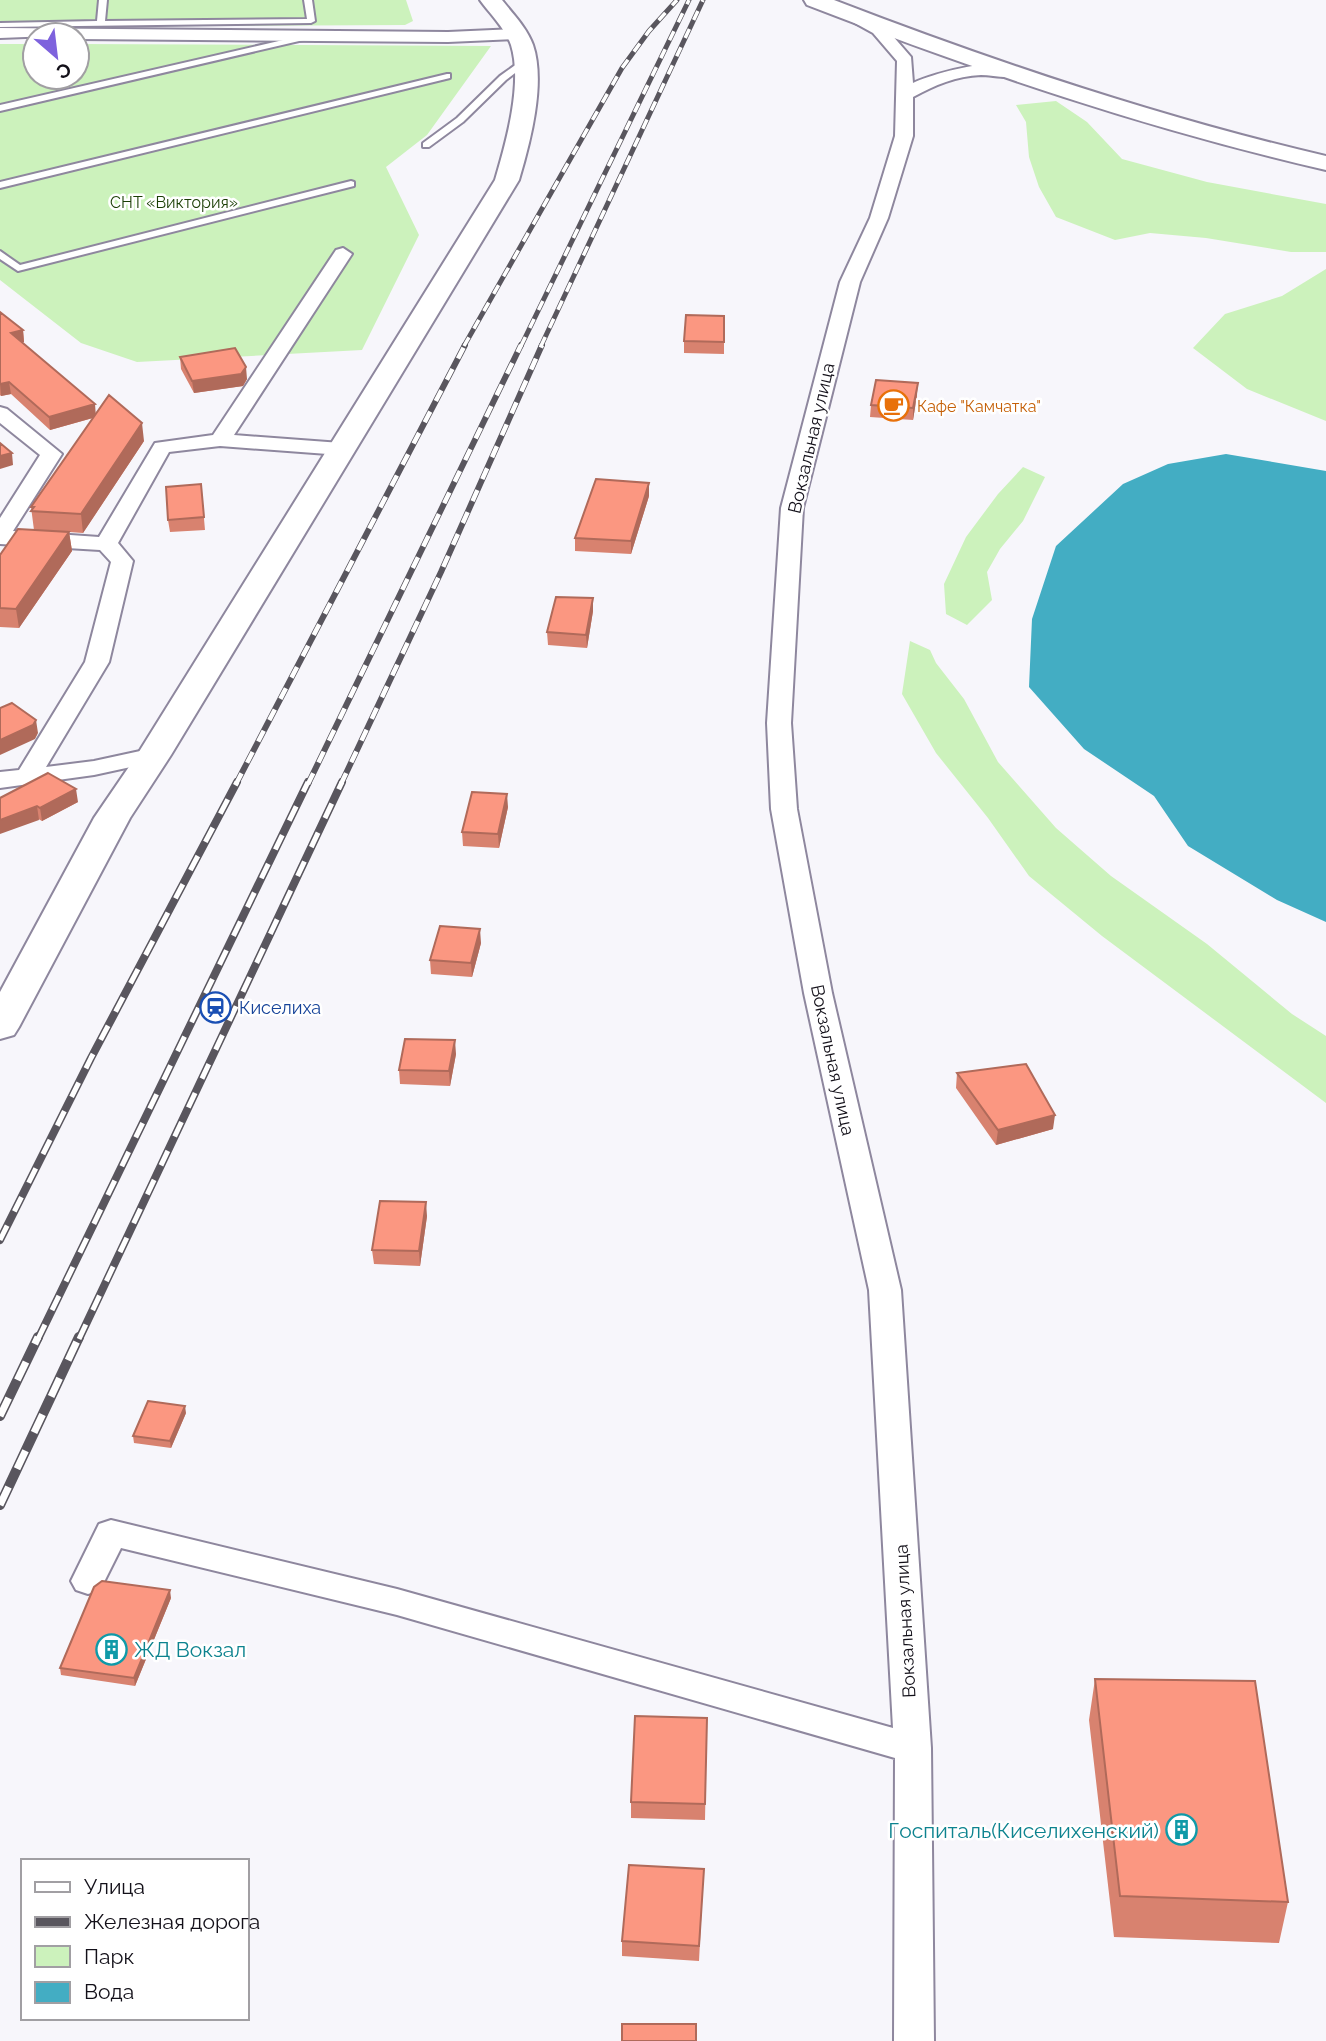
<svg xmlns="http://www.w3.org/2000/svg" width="1326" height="2041" viewBox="0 0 1326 2041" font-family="Raleway,sans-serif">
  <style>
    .green { fill: #ccf2bc }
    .water { fill: #43adc3 }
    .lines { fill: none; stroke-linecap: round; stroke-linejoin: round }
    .lane-casing { stroke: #8e879e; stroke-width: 4 }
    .street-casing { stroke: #8e879e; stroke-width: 4 }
    .secondary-casing { stroke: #8e879e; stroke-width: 4 }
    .primary-casing { stroke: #8e879e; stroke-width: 4 }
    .lane { fill: #fff; fill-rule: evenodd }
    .street { fill: #fff; fill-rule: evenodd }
    .secondary { fill: #fff; fill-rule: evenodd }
    .primary { fill: #fff; fill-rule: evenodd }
    .rail-far3-casing { stroke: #59565e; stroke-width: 5 }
    .rail-far2-casing { stroke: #59565e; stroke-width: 6 }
    .rail-far1-casing { stroke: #59565e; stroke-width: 8 }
    .rail-casing { stroke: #59565e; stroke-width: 10 }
    .rail-far3 { stroke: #fff; stroke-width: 3.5; stroke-dasharray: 10; stroke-linecap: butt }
    .rail-far2 { stroke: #fff; stroke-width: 4.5; stroke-dasharray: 12; stroke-linecap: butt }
    .rail-far1 { stroke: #fff; stroke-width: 5; stroke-dasharray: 16; stroke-linecap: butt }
    .rail { stroke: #fff; stroke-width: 7; stroke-dasharray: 20; stroke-linecap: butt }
    .wall { fill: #d8826f }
    .shaded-wall { fill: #b06a5a }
    .building { fill: #fb9781; stroke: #b06a5a; stroke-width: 2 }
    .labels { text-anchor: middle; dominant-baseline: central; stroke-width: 5; stroke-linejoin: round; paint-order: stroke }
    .far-park-label { font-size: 16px; fill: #1a3e04; stroke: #fff }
    .far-food-label { font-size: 16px; fill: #c56008; stroke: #fff; text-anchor: start }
    .street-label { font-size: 18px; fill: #131019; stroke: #fff }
    .transit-label { font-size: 18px; fill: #164399; stroke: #fff; text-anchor: start }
    .near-culture-label { font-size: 21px; fill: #0d838f; stroke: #fff; text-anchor: start }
  </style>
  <rect width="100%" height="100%" fill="#f7f6fb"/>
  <!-- green -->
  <path class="green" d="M 0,0 L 406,0 L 413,21 L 405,25 L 0,27 Z
    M 0,44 L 35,44 L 35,77 L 77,77 L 77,44 L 491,46 L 427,135 L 386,167 L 419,235 L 362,350 L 137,362 L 81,343 L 0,280 Z
    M 1056,101 L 1087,122 L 1122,159 L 1207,182 L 1326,204 L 1326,252 L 1291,252 L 1206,238 L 1150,233 L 1115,240 L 1056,217 L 1039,187 L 1029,157 L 1026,122 L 1016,105 Z
    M 1326,269 L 1326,421 L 1247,389 L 1193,348 L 1225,314 L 1282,296 Z
    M 1023,467 L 1045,477 L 1023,521 L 1000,549 L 987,572 L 992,600 L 967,625 L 946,614 L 944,584 L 966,537 L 998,494 Z
    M 910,641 L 930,650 L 936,663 L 964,699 L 998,762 L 1056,828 L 1111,876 L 1207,944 L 1292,1014 L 1326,1036 L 1326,1103 L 1102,936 L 1029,876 L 988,818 L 936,753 L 902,694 Z"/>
  <!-- water -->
  <path class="water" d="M 1226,454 L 1326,471 L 1326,922 L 1277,900 L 1188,846 L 1154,796 L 1084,749 L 1029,687 L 1032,619 L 1056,546 L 1123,484 L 1168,464 Z"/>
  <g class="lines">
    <defs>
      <path id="lane" d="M 99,0 L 107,0 L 105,21 L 307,19 L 304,0 L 312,0 L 315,21 L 311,23 L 0,27 L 0,23 L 97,21 Z
        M 309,34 L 313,36 L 312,38 L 0,111 L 0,105 Z
        M 521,61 L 528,63 L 506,80 L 463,122 L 429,147 L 423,147 L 423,143 L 457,118 L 500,76 Z
        M 447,74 L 450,74 L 450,78 L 0,188 L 0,182 Z
        M 351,181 L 354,182 L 354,186 L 18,271 L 0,259 L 0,251 L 20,265 Z"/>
      <path id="street" d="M 850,9 L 885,27 L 911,57 L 913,83 C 935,73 1004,53 1023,72 C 1014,81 994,75 981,75 C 956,76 935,85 913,97 L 913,136 L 888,218 L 860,282 L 803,508 L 791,723 L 797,809 L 832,993 L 901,1290 L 931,1748 L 934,2041 L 894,2041 L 895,1758 L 397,1615 L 121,1548 L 100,1590 L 88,1594 L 76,1590 L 71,1581 L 99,1524 L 111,1520 L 397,1589 L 893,1728 L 869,1290 L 804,993 L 771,809 L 767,723 L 781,508 L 840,282 L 870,218 L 895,136 L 897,61 L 873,33 L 844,17 L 842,14 L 844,11 Z
        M 0,28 L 448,32 L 515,29 L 523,34 L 515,39 L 448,42 L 77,39 L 77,35 L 0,38 Z
        M 343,248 L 352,254 L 234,435 L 341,443 L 348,445 L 352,449 L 348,453 L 341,455 L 220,446 L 169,452 L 118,543 L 133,561 L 109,662 L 46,767 L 94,761 L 154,748 L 163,750 L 166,755 L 163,760 L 94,775 L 0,788 L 0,772 L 19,770 L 85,662 L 111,562 L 100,550 L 0,544 L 0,518 L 40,455 L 0,423 L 0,407 L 7,409 L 62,454 L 13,531 L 99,537 L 155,443 L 213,435 L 336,250 Z"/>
      <path id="secondary" d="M 480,0 L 502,0 C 513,14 527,28 533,45 C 546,83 530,143 519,180 L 171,755 L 130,818 L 19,1027 L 14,1035 L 0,1039 L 0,992 L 94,818 L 137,755 L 495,180 C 506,143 523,83 511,45 C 505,28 490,14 480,0 Z"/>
      <path id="primary" d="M 804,0 L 834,0 C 995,62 1158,117 1326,156 L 1326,170 C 1148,129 977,71 807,5 Z"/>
    </defs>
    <!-- lane casing -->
    <use href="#lane" class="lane-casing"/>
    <!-- street casing -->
    <use href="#street" class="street-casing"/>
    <!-- secondary casing -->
    <use href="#secondary" class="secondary-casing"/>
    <!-- primary casing -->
    <use href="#primary" class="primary-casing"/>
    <!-- lane -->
    <use href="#lane" class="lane"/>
    <!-- street -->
    <use href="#street" class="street"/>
    <!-- secondary -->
    <use href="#secondary" class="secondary"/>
    <!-- primary -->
    <use href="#primary" class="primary"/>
    <defs>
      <path id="rail-far3" d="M 464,346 L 622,68 L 649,31 L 677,0
        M 521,346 L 689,0
        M 541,346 L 703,0"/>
      <path id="rail-far2" d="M 236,784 L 465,345
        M 308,784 L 521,345
        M 341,784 L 441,572 L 542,345"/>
      <path id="rail-far1" d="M 0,1240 L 91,1058 L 237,782
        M 38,1339 L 308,782
        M 79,1339 L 342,782"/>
      <path id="rail" d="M 0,1416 L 38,1337
        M 0,1505 L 79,1337"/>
    </defs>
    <!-- rail-far3 casing -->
    <use href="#rail-far3" class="rail-far3-casing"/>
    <!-- rail-far2 casing -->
    <use href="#rail-far2" class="rail-far2-casing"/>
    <!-- rail-far1 casing -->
    <use href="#rail-far1" class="rail-far1-casing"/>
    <!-- rail casing -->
    <use href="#rail" class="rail-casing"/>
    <!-- rail-far3 -->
    <use href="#rail-far3" class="rail-far3"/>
    <!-- rail-far2 -->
    <use href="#rail-far2" class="rail-far2"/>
    <!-- rail-far1 -->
    <use href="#rail-far1" class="rail-far1"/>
    <!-- rail -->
    <use href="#rail" class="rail"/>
  </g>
  <!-- wall -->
  <path class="wall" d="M 0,312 L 23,330 L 24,342 L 22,342 L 96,414 L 144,441 L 83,533 L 69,532 L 72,551 L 19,628 L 0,627 L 0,555 L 34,530 L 31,507 L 93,418 L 50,430 L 11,394 L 1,396 L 0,395 Z
    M 724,316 L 724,354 L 684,353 L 684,341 Z
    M 180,357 L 247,379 L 243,386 L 194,393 L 181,369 Z
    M 917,395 L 913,420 L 870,417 L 871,405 Z
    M 201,484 L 205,530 L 170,532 L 168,520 Z
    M 649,496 L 631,554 L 575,551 L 575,538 Z
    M 593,598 L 593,611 L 587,648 L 548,645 L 547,632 Z
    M 0,798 L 78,802 L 42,821 Z
    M 508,807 L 499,848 L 463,846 L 462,832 Z
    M 481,943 L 472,977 L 431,974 L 430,960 Z
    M 456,1054 L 450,1086 L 400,1084 L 399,1070 Z
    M 957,1073 L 1053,1129 L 996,1145 L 956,1088 Z
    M 427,1216 L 420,1266 L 374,1264 L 372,1250 Z
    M 186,1413 L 171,1448 L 134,1443 L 133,1436 Z
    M 171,1598 L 135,1686 L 61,1675 L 60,1668 Z
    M 1095,1679 L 1288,1902 L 1279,1943 L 1114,1937 L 1089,1720 Z
    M 707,1718 L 705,1820 L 631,1818 L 631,1802 Z
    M 703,1884 L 699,1961 L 622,1956 L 622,1941 Z"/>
  <!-- shaded-wall -->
  <path class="shaded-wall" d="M 23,330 L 24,342 L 13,345 L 11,333 Z
    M 246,367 L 247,379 L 243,386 L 194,393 L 192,381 Z
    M 9,382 L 11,394 L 1,396 L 0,384 Z
    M 918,383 L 917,395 L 913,420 L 913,408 Z
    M 95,404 L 96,417 L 50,430 L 49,417 Z
    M 142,423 L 144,441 L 83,533 L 81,514 Z
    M 12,453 L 13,465 L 0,469 L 0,456 Z
    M 649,483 L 649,496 L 631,554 L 631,541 Z
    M 69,532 L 72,551 L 19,628 L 16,609 Z
    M 593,598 L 593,611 L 587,648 L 586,635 Z
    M 36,720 L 38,733 L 35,739 L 0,755 L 0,740 Z
    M 76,789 L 78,802 L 42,821 L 40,808 Z
    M 507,794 L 508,807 L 499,848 L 498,834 Z
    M 37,806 L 39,820 L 0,834 L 0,820 Z
    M 480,929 L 481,943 L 472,977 L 471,963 Z
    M 455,1040 L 456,1054 L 450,1086 L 449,1071 Z
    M 1055,1115 L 1053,1129 L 996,1145 L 998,1130 Z
    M 426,1202 L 427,1216 L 420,1266 L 419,1251 Z
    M 185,1406 L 186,1413 L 171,1448 L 170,1441 Z
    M 170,1590 L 171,1598 L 135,1686 L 134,1678 Z"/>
  <!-- building -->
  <path class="building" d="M 0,312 L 23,330 L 11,333 L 95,404 L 49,417 L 9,382 L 0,384 Z
    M 686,315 L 724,316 L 724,342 L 684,341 Z
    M 235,348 L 246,367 L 241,374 L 192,381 L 180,357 Z
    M 876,380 L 918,383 L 913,408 L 871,405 Z
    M 109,395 L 142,423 L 81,514 L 31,511 L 34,507 L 31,507 Z
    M 0,443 L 12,453 L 0,456 Z
    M 596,479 L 649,483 L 631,541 L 575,538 Z
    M 201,484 L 204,517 L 168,520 L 166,487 Z
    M 18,529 L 69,532 L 16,609 L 0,608 L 0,555 Z
    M 556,597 L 593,598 L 586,635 L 547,632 Z
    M 12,703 L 36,720 L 33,725 L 0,740 L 0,708 Z
    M 48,773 L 76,789 L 40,808 L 37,806 L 0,820 L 0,798 Z
    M 472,792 L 507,794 L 498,834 L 462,832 Z
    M 440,926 L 480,929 L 471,963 L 430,960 Z
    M 405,1039 L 455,1040 L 449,1071 L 399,1070 Z
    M 1026,1064 L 1055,1115 L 998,1130 L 957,1073 Z
    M 380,1201 L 426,1202 L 419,1251 L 372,1250 Z
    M 148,1401 L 185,1406 L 170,1441 L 133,1436 Z
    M 102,1581 L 170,1590 L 134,1678 L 60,1668 L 94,1587 Z
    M 1095,1679 L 1255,1681 L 1288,1902 L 1120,1896 Z
    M 635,1716 L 707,1718 L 705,1804 L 631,1802 Z
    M 629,1865 L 704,1869 L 699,1946 L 622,1941 Z
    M 622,2024 L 696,2024 L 696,2041 L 622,2041 Z"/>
  <!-- icons -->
  <defs>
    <symbol id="cafe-ring" viewBox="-11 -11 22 22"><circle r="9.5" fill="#fff" stroke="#e8710a" stroke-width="1.5"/><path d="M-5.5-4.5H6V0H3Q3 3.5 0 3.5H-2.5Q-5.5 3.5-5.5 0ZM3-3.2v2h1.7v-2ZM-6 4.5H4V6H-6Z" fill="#e8710a"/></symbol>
    <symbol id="station-ring" viewBox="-11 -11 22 22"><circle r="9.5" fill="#fff" stroke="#1a4fb4" stroke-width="1.5"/><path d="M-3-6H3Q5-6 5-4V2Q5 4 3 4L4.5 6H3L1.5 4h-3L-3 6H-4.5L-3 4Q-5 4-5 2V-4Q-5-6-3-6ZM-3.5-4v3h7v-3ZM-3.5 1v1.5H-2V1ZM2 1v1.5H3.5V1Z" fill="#1a4fb4"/></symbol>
    <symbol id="building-ring" viewBox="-11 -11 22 22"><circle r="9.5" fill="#fff" stroke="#0f9aa8" stroke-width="1.5"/><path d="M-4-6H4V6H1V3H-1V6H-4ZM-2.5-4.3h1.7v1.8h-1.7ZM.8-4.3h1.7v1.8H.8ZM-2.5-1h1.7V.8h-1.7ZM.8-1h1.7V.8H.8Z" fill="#0f9aa8"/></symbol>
  </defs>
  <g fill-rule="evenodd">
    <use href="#cafe-ring" x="876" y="388" width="35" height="35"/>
    <use href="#station-ring" x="198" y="990" width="35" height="35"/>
    <use href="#building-ring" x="94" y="1632" width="35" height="35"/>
    <use href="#building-ring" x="1164" y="1812" width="35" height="35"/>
  </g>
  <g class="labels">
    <!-- far-park labels -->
    <g class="far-park-label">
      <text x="174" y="202">СНТ «Виктория»</text>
    </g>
    <!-- far-food labels -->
    <g class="far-food-label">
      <text x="917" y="406">Кафе "Камчатка"</text>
    </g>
    <!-- street labels -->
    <g class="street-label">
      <text transform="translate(811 438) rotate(-77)">Вокзальная улица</text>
      <text transform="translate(833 1060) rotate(78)">Вокзальная улица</text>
      <text transform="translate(905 1621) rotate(-93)">Вокзальная улица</text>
    </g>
    <!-- transit labels -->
    <g class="transit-label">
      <text x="239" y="1007">Киселиха</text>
    </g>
    <!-- near-culture labels -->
    <g class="near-culture-label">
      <text x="134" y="1649">ЖД Вокзал</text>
      <text x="1159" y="1830" text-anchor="end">Госпиталь(Киселихенский)</text>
    </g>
  </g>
  <!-- legend -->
  <rect x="21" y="1859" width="228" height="161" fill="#ffffff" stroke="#a19fa3" stroke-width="2"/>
  <rect x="35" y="1882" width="35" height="10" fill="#ffffff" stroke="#a19fa3" stroke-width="2"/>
  <text x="84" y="1894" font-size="21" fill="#131019">Улица</text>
  <rect x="35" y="1917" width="35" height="10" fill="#59565e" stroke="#a19fa3" stroke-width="2"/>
  <text x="84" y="1929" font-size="21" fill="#131019">Железная дорога</text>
  <rect x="35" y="1946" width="35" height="21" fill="#ccf2bc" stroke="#a19fa3" stroke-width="2"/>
  <text x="84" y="1964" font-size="21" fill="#131019">Парк</text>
  <rect x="35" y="1982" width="35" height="21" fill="#43adc3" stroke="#a19fa3" stroke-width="2"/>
  <text x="84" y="1999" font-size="21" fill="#131019">Вода</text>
  <!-- north arrow -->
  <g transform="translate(56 56) rotate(152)"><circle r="33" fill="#ffffff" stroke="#a19fa3" stroke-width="2"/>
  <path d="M0-5L12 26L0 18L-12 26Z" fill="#7e62dd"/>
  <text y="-10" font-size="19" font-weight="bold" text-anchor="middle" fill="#131019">С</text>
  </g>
</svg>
